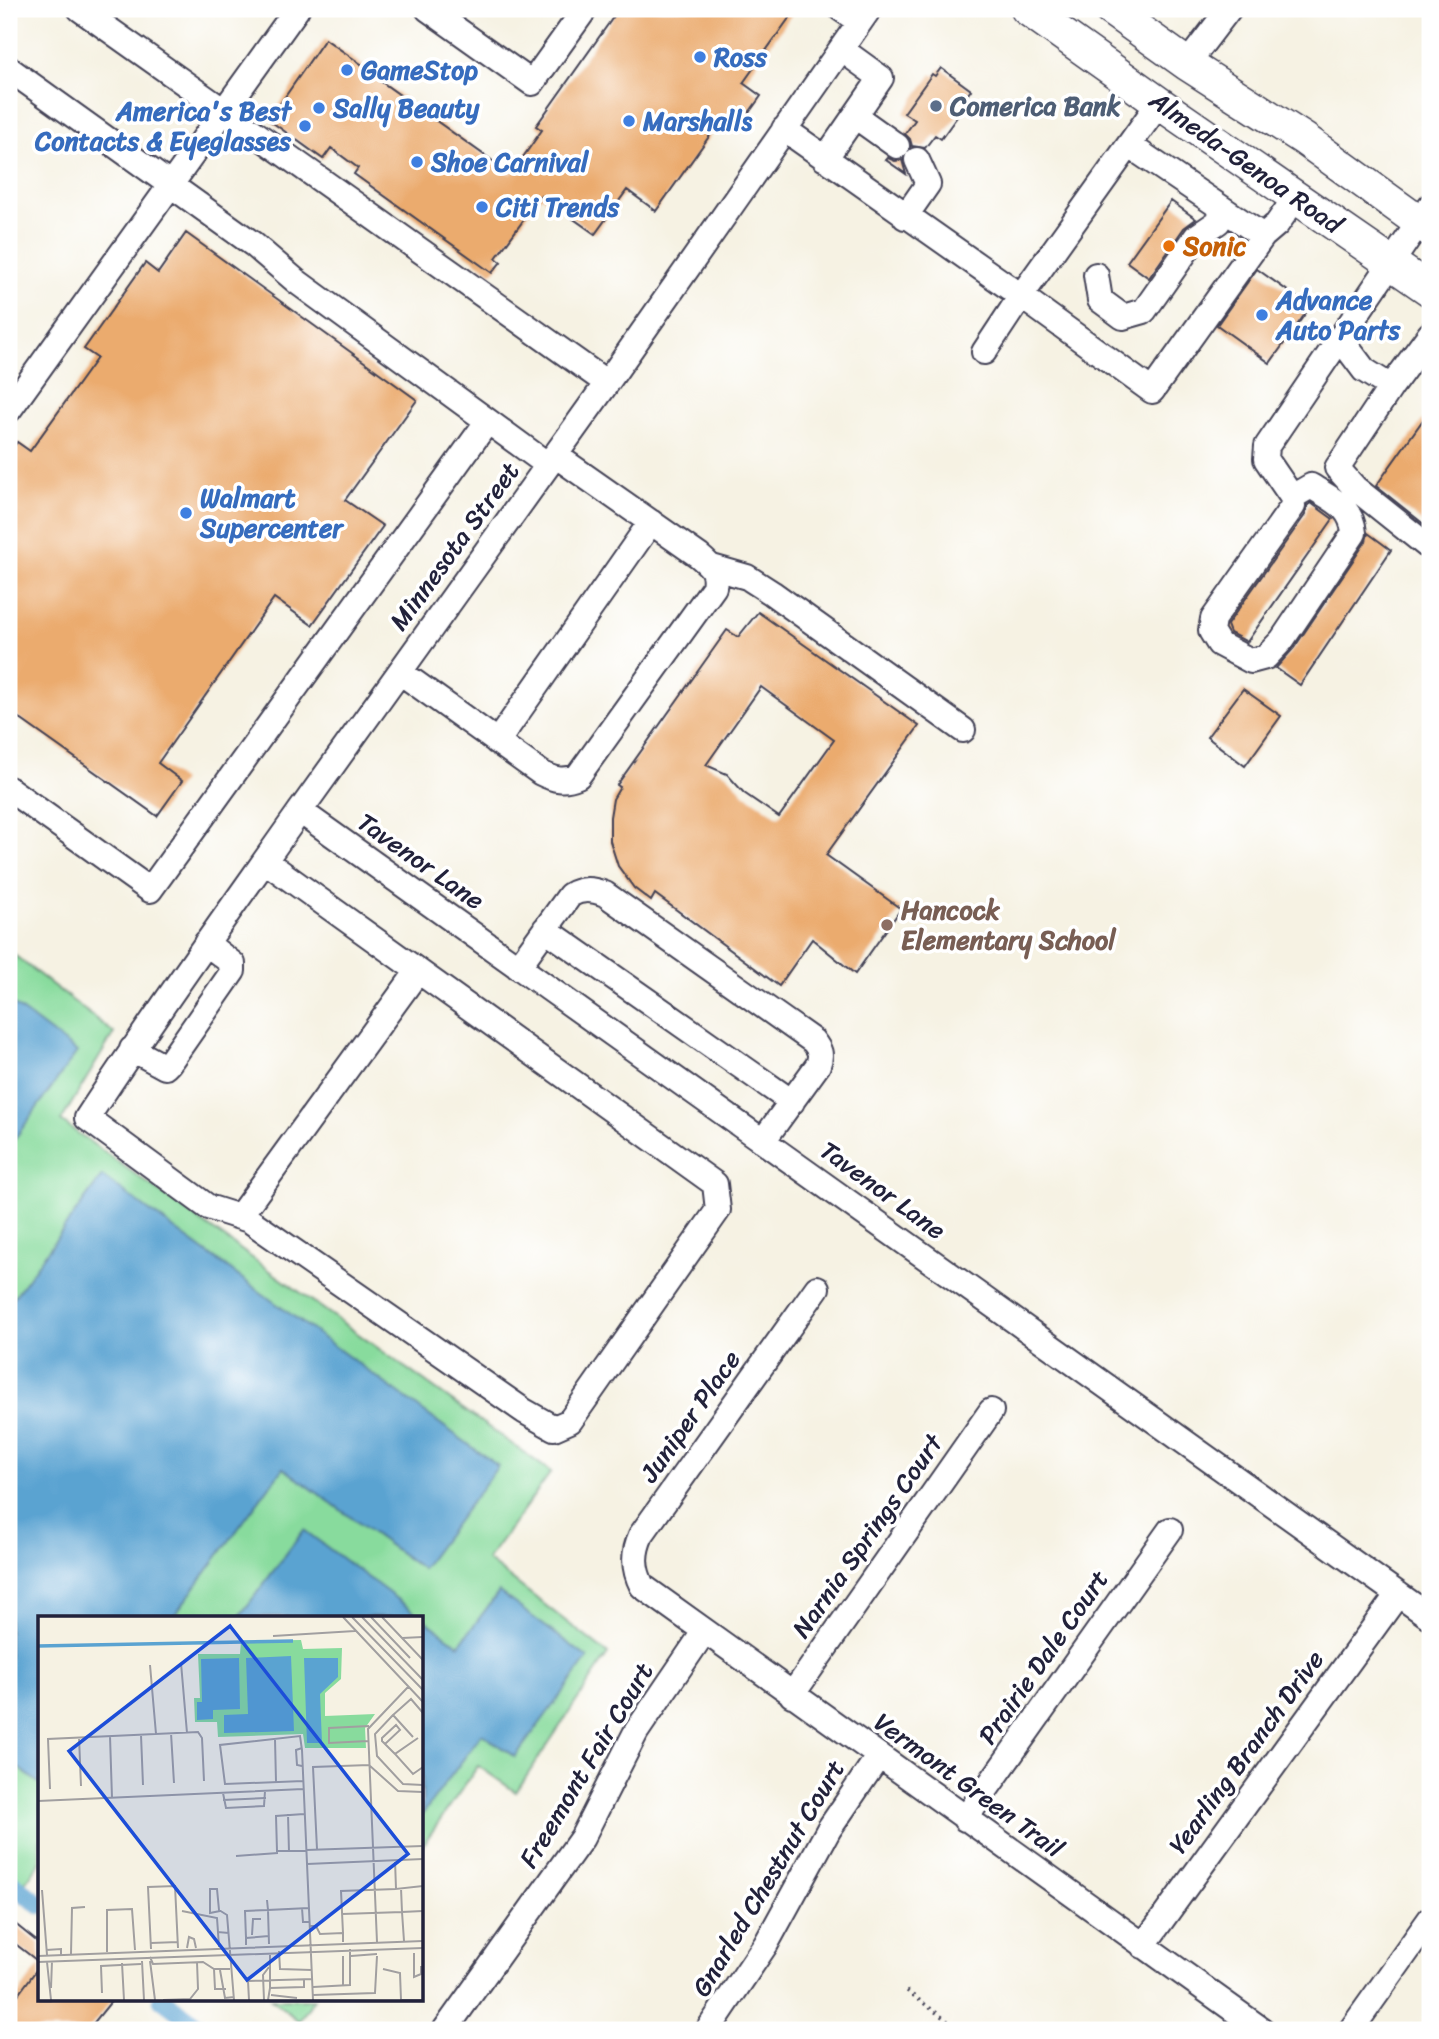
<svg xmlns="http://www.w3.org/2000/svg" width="1439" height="2039" viewBox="0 0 1439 2039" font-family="Sriracha,sans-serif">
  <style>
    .green { fill: #88db9d; stroke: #557e6c; stroke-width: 2 }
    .water { fill: #5aa3d1; stroke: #3e6286; stroke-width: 2 }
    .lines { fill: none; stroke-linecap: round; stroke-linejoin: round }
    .canal { stroke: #5aa3d1; stroke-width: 19 }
    .building { fill: #ebab6e; fill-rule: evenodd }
    .minor-casing { stroke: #424154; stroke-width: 28 }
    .major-casing { stroke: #424154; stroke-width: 35 }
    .path { stroke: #424154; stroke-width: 3.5; stroke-dasharray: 2 5; stroke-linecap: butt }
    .minor { stroke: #fff; stroke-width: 24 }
    .major { stroke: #fff; stroke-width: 32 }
    .shop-dot { fill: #3f7fe0; stroke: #fff; stroke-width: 2.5 }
    .service-dot { fill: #5c6f8a; stroke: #fff; stroke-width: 2.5 }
    .food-dot { fill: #e8710a; stroke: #fff; stroke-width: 2.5 }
    .education-dot { fill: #8d6e63; stroke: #fff; stroke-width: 2.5 }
    .labels { text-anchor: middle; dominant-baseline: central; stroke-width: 7; stroke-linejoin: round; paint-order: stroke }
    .shop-label { font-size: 26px; font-weight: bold; fill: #366cbe; stroke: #fff; text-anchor: start }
    .service-label { font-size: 26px; font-weight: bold; fill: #4e5e75; stroke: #fff; text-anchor: start }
    .street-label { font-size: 26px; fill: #22223b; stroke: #fff }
    .food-label { font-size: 26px; font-weight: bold; fill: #c56008; stroke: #fff; text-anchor: start }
    .education-label { font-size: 26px; font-weight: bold; fill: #785e54; stroke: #fff; text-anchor: start }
    .inset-river { fill: none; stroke: #5aa3d1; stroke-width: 3.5 }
    .inset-road { fill: none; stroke: #a19fa0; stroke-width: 2 }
    .view { fill: #1d4ed8; fill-opacity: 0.15; stroke: #1d4ed8; stroke-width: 3.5 }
    .inset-edge { fill: none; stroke: #22223b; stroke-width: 3.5 }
  </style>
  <rect width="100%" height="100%" fill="#fff"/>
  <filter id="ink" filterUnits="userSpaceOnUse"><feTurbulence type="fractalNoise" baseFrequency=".0143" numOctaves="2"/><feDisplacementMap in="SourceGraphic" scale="14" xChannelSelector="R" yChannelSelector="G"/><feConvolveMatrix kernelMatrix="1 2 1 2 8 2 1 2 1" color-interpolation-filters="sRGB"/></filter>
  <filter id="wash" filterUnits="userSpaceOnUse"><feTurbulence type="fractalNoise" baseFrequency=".00686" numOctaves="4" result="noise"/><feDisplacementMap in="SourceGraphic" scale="28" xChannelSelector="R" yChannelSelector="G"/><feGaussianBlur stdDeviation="1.57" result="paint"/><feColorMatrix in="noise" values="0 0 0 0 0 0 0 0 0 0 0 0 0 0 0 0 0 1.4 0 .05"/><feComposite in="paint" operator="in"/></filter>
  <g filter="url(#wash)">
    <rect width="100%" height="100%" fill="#f6f2e3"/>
    <!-- green -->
    <path class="green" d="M 9,951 L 114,1033 L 61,1121 L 551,1472 L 487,1560 L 608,1654 L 516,1792 L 478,1766 L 422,1846 L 422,1617 L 40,1617 L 40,1863 L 9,1903 Z
      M 271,1999 L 314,1999 L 299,2021 Z"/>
    <!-- water -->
    <path class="water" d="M 9,1001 L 77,1052 L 9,1147 Z
      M 102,1176 L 498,1466 L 422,1569 L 283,1468 L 173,1617 L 40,1617 L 40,1784 L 9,1761 L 9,1304 Z
      M 304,1530 L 421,1617 L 239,1617 Z
      M 499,1592 L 588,1658 L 515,1757 L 482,1734 L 422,1815 L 422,1618 L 459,1645 Z"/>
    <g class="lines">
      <!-- canal -->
      <path class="canal" d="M 9,1881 L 40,1905
        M 162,1999 L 203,2030"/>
    </g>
    <g id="blocks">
      <!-- building -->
      <path class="building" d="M 619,9 L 785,9 L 792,14 L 743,83 L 761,96 L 738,128 L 723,117 L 656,211 L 627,190 L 595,234 L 541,196 L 496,258 L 501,262 L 492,273 L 354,174 L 358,168 L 331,148 L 323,159 L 269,120 L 325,39 L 381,78 L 379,80 L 511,174 L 542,130 L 536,126 Z
        M 941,68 L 971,90 L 965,98 L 969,100 L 941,139 L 935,135 L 925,148 L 912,146 L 910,139 L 905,134 L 915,120 L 904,113 L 932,74 L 935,76 Z
        M 888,158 L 895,161 L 902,160 L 906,174 L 886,160 Z
        M 1171,201 L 1196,219 L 1184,228 L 1149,278 L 1127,262 Z
        M 186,233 L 417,400 L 345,500 L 383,526 L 312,625 L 274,598 L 158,763 L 182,781 L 157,816 L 9,711 L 9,453 L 17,442 L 30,451 L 97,358 L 84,349 L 145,263 L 158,273 Z
        M 1257,269 L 1310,307 L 1270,363 L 1217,325 Z
        M 1430,410 L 1430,529 L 1376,486 Z
        M 1311,503 L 1333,519 L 1247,642 L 1230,633 L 1227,625 L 1305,515 L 1308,505 Z
        M 1368,533 L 1391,550 L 1300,685 L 1276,668 L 1294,648 L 1366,541 Z
        M 758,612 L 919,726 L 826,855 L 901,909 L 855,974 L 812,939 L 779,986 L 655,894 L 651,901 L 634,888 L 618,866 L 610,841 L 610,817 L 613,799 L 620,787 L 617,785 L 727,630 L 738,637 ZM 761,687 L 834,740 L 779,817 L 744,793 L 727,774 L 706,765 Z
        M 1243,689 L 1281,716 L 1245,766 L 1207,737 Z
        M 9,1919 L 40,1944 L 40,1963 L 9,1939 Z
        M 40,1965 L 40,1999 L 113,1999 L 88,2030 L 9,2030 L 9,2007 Z"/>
    </g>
  </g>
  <g filter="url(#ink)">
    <use href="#blocks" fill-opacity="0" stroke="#424154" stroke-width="2"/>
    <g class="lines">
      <defs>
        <path id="minor" d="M 80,9 L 607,383
          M 428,9 L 532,83 L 585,9
          M 841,9 L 860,22
          M 1187,64 L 1229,9
          M 9,69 L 253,244 L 296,281 L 548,465
          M 855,116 L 897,146
          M 784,129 L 1021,296 L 1159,103
          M 1130,146 L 1263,236 L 1277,224 L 1296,197
          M 825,159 L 881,78 L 841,49
          M 905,217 L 928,184 L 917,160
          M 1096,275 L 1100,300 L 1123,317 L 1144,311 L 1196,237 L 1218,222
          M 1340,338 L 1364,370 L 1391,387 L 1430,334
          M 984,352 L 1021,296 L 1152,391 L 1263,236
          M 1391,387 L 1337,468 L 1355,488 L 1430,548
          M 9,410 L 297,9
          M 1292,497 L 1311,486 C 1332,500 1352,506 1354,533 L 1282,640 L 1266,657 L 1251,661 L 1219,644 L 1211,631 L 1213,619 L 1293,506 L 1292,497 L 1266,459 L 1267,446 L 1430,206
          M 712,567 L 747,577 L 772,593 L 963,730
          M 400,672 L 541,773 C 555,780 564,782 578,776 L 714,587 C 717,571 711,566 699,556 L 555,455
          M 497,742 L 651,522
          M 9,789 L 150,890 L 487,422
          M 300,811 L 1430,1617
          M 265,861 L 715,1184 L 718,1210 L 570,1421 L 554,1428 L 524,1411 L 249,1220 L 208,1207 L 87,1118 C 155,1014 228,913 300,811 L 607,383 L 869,9
          M 545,929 L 792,1102
          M 518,967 L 570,895 C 582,888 592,889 605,894 L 813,1041 C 820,1050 822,1054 818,1065 L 763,1141
          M 132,1049 L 165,1067 L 169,1063 L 233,971 L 233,964 L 206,943
          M 239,1217 L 418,971
          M 817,1288 L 641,1535 C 633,1553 633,1568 642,1586 L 1262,2030
          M 792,1695 L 991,1411
          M 965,1819 L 1170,1530
          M 1143,1946 L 1398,1594
          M 445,2030 L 582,1838 L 636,1732 L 704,1632
          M 708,2030 L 766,1944 L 829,1829 L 878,1757
          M 1351,2030 L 1430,1919"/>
        <path id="major" d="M 1027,9 L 1159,103 L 1430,290
          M 1110,9 L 1187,64 L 1304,139 L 1430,230"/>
      </defs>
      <!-- minor casing -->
      <use href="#minor" class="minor-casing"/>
      <!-- major casing -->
      <use href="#major" class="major-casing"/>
      <!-- path -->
      <path class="path" d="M 907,1991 L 960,2030"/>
      <!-- minor -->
      <use href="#minor" class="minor"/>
      <!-- major -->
      <use href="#major" class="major"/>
    </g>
  </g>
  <!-- markers -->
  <g class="shop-dot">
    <circle cx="700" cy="57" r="7"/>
    <circle cx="347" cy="70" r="7"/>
    <circle cx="319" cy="108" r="7"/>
    <circle cx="629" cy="121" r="7"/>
    <circle cx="305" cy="126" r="7"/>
    <circle cx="417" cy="162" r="7"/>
    <circle cx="482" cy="207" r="7"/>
    <circle cx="1262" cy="315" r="7"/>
    <circle cx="186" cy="513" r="7"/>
  </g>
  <circle class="service-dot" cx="936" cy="106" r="7"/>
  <circle class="food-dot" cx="1169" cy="246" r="7"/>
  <circle class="education-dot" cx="887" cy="925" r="7"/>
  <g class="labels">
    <!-- shop labels -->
    <g class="shop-label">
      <text x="714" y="57">Ross</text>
      <text x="361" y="70">GameStop</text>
      <text x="333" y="108">Sally Beauty</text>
      <text x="291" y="111" text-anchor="end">America's Best<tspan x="291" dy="30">Contacts &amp; Eyeglasses</tspan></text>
      <text x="643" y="121">Marshalls</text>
      <text x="431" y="162">Shoe Carnival</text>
      <text x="496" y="207">Citi Trends</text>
      <text x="1276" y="300">Advance<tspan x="1276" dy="30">Auto Parts</tspan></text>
      <text x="200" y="498">Walmart<tspan x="200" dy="30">Supercenter</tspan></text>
    </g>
    <!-- service labels -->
    <g class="service-label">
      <text x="950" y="106">Comerica Bank</text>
    </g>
    <!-- street labels -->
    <g class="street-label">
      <text transform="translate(1246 162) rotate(35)">Almeda-Genoa Road</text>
      <text transform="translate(454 546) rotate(-54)">Minnesota Street</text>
      <text transform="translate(421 861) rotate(35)">Tavenor Lane</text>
      <text transform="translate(883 1190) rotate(36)">Tavenor Lane</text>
      <text transform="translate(690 1416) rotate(-55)">Juniper Place</text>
      <text transform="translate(867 1536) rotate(-55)">Narnia Springs Court</text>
      <text transform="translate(1043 1657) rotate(-55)">Prairie Dale Court</text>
      <text transform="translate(1246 1752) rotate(-54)">Yearling Branch Drive</text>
      <text transform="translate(586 1765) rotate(-59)">Freemont Fair Court</text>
      <text transform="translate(969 1785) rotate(36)">Vermont Green Trail</text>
      <text transform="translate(768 1878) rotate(-59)">Gnarled Chestnut Court</text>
    </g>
    <!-- food labels -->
    <g class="food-label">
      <text x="1183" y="246">Sonic</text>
    </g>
    <!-- education labels -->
    <g class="education-label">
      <text x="901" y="910">Hancock<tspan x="901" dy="30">Elementary School</tspan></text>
    </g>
  </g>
  <!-- overview -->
  <g transform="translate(38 1616)">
    <rect width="385" height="385" fill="#f6f2e3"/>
    <path d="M 263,24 L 265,33 L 304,32 L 303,63 L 287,77 L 287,100 L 337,98 L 327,112 L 328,132 L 267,132 L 265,118 L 180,121 L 179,106 L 157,106 L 156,82 L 162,82 L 160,38 L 202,38 L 203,25 Z" fill="#88db9d"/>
    <path d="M 253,40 L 256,115 L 186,117 L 186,99 L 210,98 L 208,42 ZM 201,42 L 202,93 L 175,94 L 175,103 L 159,104 L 159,86 L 164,86 L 163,43 ZM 266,42 L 300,42 L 300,61 L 282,78 L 284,127 L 269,127 Z" fill="#5aa3d1"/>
    <path class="inset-river" d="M 0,30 L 255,25"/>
    <path class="inset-road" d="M 305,1 L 385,86M 314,1 L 385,74M 324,1 L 385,64M 333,1 L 372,42M 344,1 L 385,44M 235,20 L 317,15M 364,22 L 385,21M 143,47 L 149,117M 112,49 L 118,118M 355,99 L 337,118 L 339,140 L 365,168 L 385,169M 133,117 L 136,167M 103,119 L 105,169M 72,120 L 74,182M 41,121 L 43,170M 375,121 L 355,99 L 373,83 L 385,97M 380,122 L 357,138 L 375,158 L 385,151M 237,123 L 238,166M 330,125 L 291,127 L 291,112 L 331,110M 347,128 L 362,114 L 358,109 L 344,122 L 344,125 L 357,138M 264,132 L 258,134 L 259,149 L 264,150M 265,165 L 187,168 L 182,129 L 262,120 L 264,134 L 275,384M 12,173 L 10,123 L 160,116 L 164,122 L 166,165M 185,177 L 188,192 L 226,190 L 227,175M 185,184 L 228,182M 0,185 L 265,173M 250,198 L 251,236M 266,198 L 238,200 L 239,235 L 268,235M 279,233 L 275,151 L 331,149 L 360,175 L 385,176M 268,234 L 385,230M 198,240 L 240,237M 357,244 L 358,273 L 385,270M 269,248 L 385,243M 4,274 L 9,339M 264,292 L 265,306 L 272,306M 144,295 L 179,302 L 180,316M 182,295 L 172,297 L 172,273 L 179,273 L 181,294 L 189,299 L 196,384M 304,298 L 364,296 L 363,272M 272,310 L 278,310 L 282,318 L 305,317 L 305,326M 305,317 L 303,275 L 358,273M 214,319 L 215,303 L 223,303M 208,322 L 207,295 L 230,294 L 229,284M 366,325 L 364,296 L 385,295M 339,326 L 330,113 L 370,71M 113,327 L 140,326M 231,328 L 230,294 L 271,292M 208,329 L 208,322 L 231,320M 181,331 L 180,316 L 191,317M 149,332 L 151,321 L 156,323 L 158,332M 113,333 L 110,271 L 137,270 L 140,332M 8,334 L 23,333 L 23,339M 241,335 L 242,353 L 274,354M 69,336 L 69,294 L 94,293 L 97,334M 376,337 L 376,361 L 383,358 L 383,350M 33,338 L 34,292 L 47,291M 232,338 L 232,372M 0,340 L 385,325M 305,340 L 305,370M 313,340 L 339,338M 112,341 L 115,348 L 165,346 L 176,353 L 192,353M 104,345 L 106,384M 112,345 L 117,384M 0,346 L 385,332M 9,346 L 13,384M 84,347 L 86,384M 176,353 L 177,373 L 188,373M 345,353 L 362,357 L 363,384M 182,354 L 187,382 L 196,381M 275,371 L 312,369 L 312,333M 13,372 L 14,345M 64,377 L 63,350 L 103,348M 233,379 L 259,382M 275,379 L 337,377 L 339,340M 125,384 L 152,383 L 160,373 L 159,346M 211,384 L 210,365 L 275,363M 226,384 L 225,359 L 231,351M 230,384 L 232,372 L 266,371 L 266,363M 363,384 L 385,384"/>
    <path class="view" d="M 192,10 L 370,238 L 209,364 L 31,135 Z"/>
    <rect width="385" height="385" class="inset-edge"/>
  </g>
  <!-- margin -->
  <rect width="1439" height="2039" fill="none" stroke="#fff" stroke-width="35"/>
</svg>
